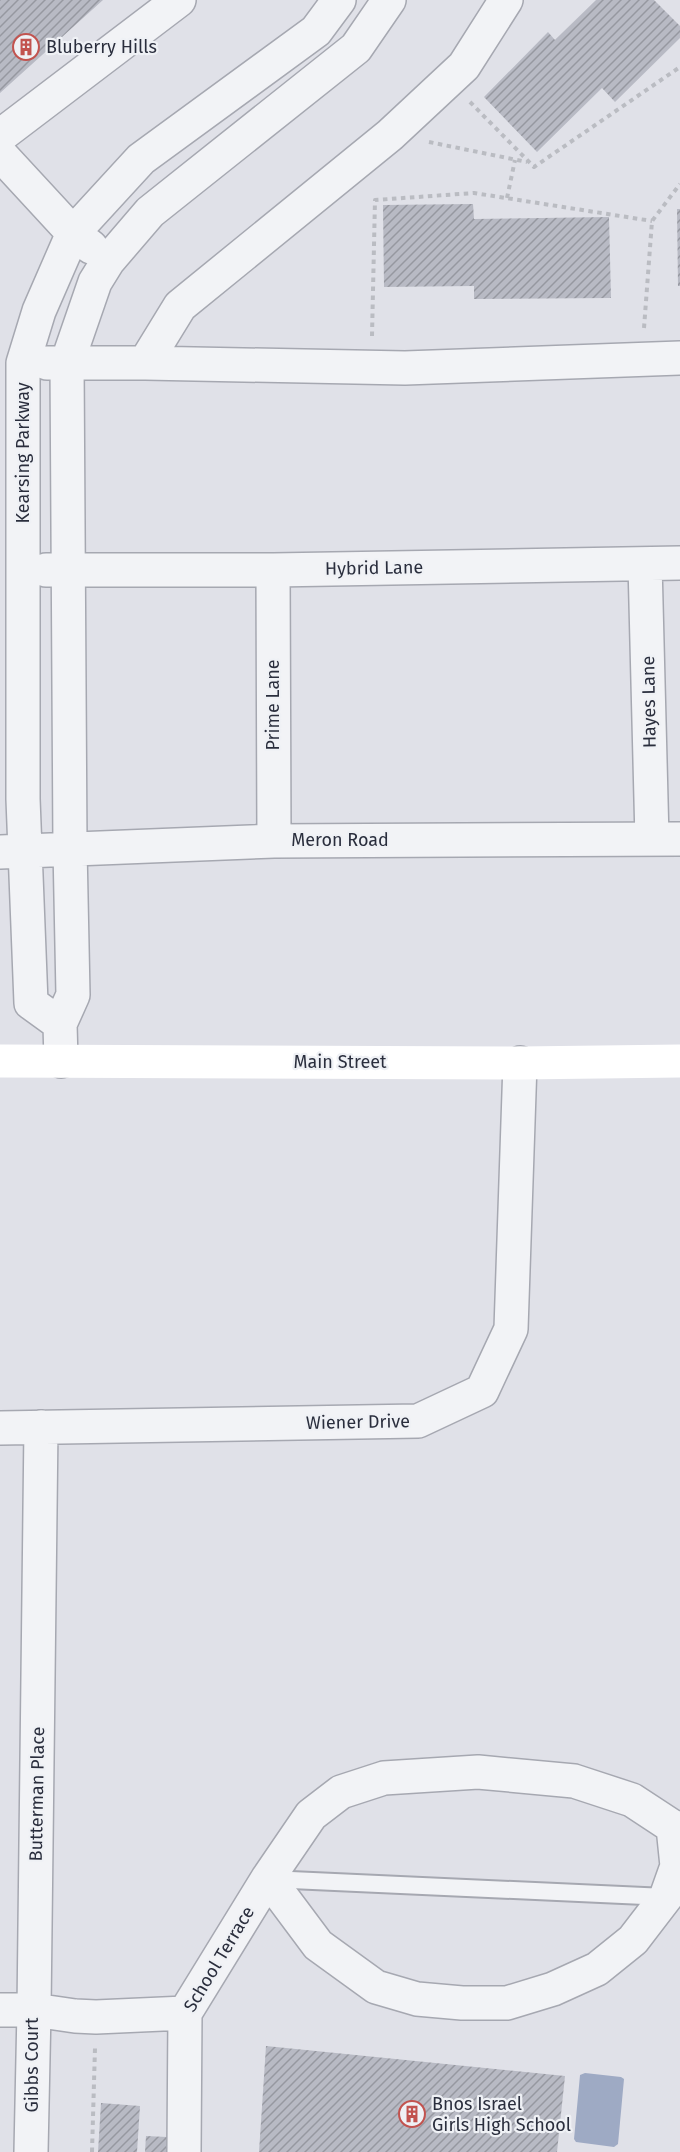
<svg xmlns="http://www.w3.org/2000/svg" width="680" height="2152" viewBox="0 0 680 2152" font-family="'Fira Sans',sans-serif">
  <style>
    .water { fill: #9eaac4 }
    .building { fill: url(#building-hatch) }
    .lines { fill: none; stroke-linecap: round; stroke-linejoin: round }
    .lane-casing { stroke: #a6a8b1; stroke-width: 20 }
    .street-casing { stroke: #a6a8b1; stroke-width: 36 }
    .path { stroke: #babcc2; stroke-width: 4; stroke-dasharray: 4.5 4.5; stroke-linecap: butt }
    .lane { stroke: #f2f3f6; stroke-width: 16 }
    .street { stroke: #f2f3f6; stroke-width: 33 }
    .secondary { stroke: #fff; stroke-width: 33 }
    .labels { text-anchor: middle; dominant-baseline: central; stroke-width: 4.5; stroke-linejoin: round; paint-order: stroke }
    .poi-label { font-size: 18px; fill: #2a2e3d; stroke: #eff1f5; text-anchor: start }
    .street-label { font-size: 18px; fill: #2a2e3d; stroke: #eff1f5 }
  </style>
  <defs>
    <pattern id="building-hatch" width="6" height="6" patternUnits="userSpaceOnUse" patternTransform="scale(1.5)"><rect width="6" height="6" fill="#b8bac4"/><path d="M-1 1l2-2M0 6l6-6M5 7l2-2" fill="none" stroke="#9698a0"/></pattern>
  </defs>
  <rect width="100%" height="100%" fill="#e0e1e8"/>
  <!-- water -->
  <path class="water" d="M 585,2073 L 621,2077 L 624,2079 L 618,2144 L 614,2147 L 576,2142 L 574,2139 L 580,2075 Z"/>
  <!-- building -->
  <path class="building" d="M 0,0 L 103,0 L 0,93 Z
    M 596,0 L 654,0 L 680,26 L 680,38 L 615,102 L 602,88 L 537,152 L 484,97 L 548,32 L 555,40 Z
    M 473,204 L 474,219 L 609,217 L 611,298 L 474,299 L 474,286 L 384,287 L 383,205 Z
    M 677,209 L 680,209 L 680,286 L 678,286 Z
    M 266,2046 L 565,2076 L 557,2152 L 259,2152 Z
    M 101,2103 L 140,2106 L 137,2152 L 98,2152 Z
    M 146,2136 L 167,2137 L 166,2152 L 145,2152 Z"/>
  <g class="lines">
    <defs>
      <path id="lane" d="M 269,1879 L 666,1897"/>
      <path id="street" d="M 0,136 L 179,0
        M 0,154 L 73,233 L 91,247
        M 47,363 L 145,363 L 405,368 L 680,358
        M 145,363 L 180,306 L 390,135 L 464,66 L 506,0
        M 645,564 L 652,839
        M 46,570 L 273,570 L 680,563
        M 273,570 L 274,841
        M 0,852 L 274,841 L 680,839
        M 60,1024 L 31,1003 L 23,799 L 23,363 L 39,311 L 73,233 L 141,159 L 316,31 L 339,0
        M 61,1061 L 60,1024 L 73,995 L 70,848 L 67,363 L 95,282 L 108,261 L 150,212 L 356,48 L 389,0
        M 41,1427 L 34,2010 L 75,2016 L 96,2017 L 185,2013
        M 0,1428 L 418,1421 L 482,1391 L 511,1329 L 520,1063
        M 268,1878 L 318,1945 L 376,1987 L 417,1999 L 462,2003 L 507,2003 L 553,1989 L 597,1969 L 633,1940 L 666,1897 L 677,1866 L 673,1827
        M 0,2010 L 34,2010 L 31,2152
        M 184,2152 L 185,2013 L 268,1878 L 311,1815 L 341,1792 L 384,1778 L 478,1772 L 574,1781 L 632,1800 L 673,1827 L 680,1828"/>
    </defs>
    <!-- lane casing -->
    <use href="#lane" class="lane-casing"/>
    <!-- street casing -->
    <use href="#street" class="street-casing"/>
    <!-- path -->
    <path class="path" d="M 470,102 L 534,167 L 680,67
      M 429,142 L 527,162
      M 507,198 L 515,160
      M 644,328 L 652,221 L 680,184
      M 372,336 L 375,200 L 474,193 L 652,221
      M 92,2152 L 95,2048"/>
    <!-- lane -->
    <use href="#lane" class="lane"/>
    <!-- street -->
    <use href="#street" class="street"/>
    <!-- secondary -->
    <path class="secondary" d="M 0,1061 L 520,1063 L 680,1061"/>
  </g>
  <!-- icons -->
  <defs>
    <symbol id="building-ring" viewBox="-11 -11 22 22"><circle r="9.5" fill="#eff1f5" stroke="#c2534f" stroke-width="1.5"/><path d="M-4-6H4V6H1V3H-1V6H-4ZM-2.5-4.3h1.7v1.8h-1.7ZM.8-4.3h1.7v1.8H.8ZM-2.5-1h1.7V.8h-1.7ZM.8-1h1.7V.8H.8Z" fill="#c2534f"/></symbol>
  </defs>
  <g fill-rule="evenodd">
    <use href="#building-ring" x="11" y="32" width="30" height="30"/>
    <use href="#building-ring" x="397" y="2099" width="30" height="30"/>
  </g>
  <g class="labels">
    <!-- poi labels -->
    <g class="poi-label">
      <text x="46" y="47">Bluberry Hills</text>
      <text x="432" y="2104">Bnos Israel<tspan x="432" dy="21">Girls High School</tspan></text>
    </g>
    <!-- street labels -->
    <g class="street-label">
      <text transform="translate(23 453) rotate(-90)">Kearsing Parkway</text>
      <text transform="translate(374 568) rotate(-1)">Hybrid Lane</text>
      <text transform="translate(649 702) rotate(-91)">Hayes Lane</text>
      <text transform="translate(273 705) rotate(-90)">Prime Lane</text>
      <text x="340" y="840">Meron Road</text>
      <text x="340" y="1062">Main Street</text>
      <text transform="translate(358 1422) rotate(-1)">Wiener Drive</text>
      <text transform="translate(37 1794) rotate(-89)">Butterman Place</text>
      <text transform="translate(219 1959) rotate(-59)">School Terrace</text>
      <text transform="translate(32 2065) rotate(-90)">Gibbs Court</text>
    </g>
  </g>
</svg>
